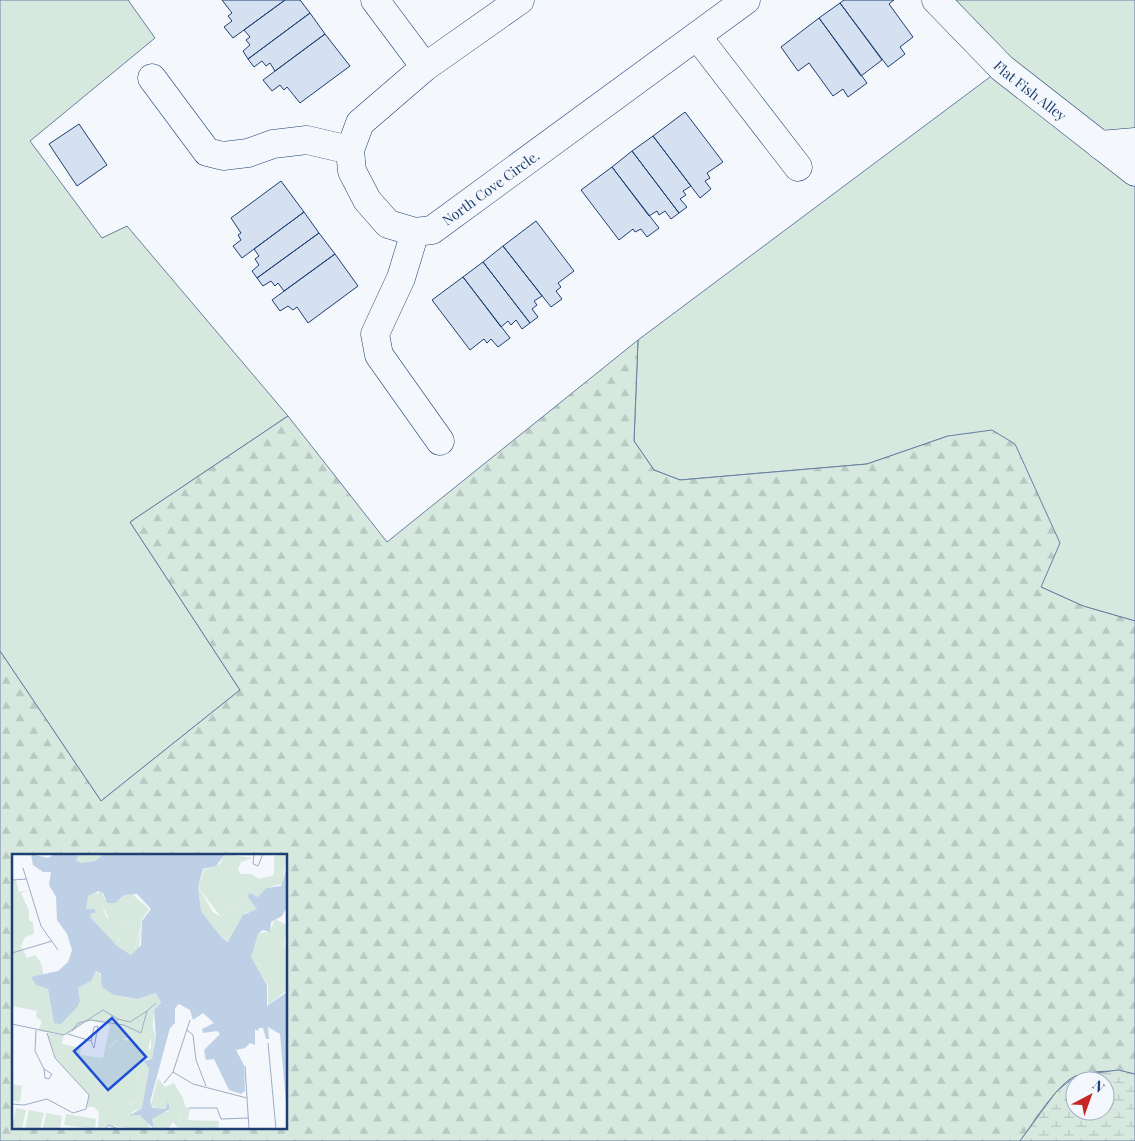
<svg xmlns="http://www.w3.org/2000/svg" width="1135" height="1141" viewBox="0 0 1135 1141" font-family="'Playfair Display',serif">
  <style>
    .grass { fill: #d7e8df; stroke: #687fa3 }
    .forest { fill: url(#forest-firs); stroke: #687fa3; fill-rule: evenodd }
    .wetland { fill: url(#wetland-marsh); stroke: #687fa3; fill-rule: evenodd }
    .building { fill: #d5e0f0; stroke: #1d3f73 }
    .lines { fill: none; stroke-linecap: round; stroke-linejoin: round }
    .minor-casing { stroke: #1d3f73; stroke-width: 29 }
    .minor { stroke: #f4f7fb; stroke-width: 28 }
    .labels { text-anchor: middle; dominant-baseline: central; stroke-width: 4; stroke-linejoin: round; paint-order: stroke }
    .street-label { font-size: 14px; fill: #1d3f73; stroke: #f4f7fb }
    .inset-road { fill: none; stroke: #9eadc5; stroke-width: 1 }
    .view { fill: #1d4ed8; fill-opacity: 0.15; stroke: #1d4ed8; stroke-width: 2.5 }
    .inset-edge { fill: none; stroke: #1d3f73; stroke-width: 2.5 }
  </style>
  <defs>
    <pattern id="forest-firs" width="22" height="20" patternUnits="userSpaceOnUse" patternTransform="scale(1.25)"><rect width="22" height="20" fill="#d7e8df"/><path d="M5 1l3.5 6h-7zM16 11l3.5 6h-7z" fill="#b8c8c3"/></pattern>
    <pattern id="wetland-marsh" width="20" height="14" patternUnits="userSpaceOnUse" patternTransform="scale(1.25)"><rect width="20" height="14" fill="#d7e8df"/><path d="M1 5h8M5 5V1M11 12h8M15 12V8" fill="none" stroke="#b8c8c3"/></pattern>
  </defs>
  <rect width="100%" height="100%" fill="#f4f7fb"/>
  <!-- grass -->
  <path class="grass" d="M 0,0 L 128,0 L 155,38 L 30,141 L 102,238 L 127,226 L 288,416 L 130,522 L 240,690 L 101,801 L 0,651 Z
    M 936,0 L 1135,0 L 1135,621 L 1083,606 L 1041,587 L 948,436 L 867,464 L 680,480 L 654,470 L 634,441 L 638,340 L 1002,68 Z"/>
  <!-- forest -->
  <path class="forest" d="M 638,340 L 634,441 L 654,470 L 680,480 L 867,464 L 948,436 L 992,430 L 1015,444 L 1060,543 L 1041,587 L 1083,606 L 1135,621 L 1135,1074 C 1117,1070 1094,1070 1076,1076 C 1058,1082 1032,1125 1020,1141 L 0,1141 L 0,651 L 101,801 L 240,690 L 130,522 L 288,416 L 387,542 ZM 14,855 L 286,855 L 286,1127 L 14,1127 Z"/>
  <!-- wetland -->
  <path class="wetland" d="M 1118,1070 L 1135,1074 L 1135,1141 L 1020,1141 L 1056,1092 L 1075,1076 ZM 1075,1081 L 1105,1081 L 1105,1111 L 1075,1111 Z"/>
  <!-- building -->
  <path class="building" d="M 222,0 L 285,0 L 233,38 L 224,27 L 232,21 L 228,16 L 232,13 Z
    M 285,0 L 300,0 L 310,13 L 248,59 L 243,51 L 250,45 L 246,40 L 250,37 L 244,30 Z
    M 844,0 L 894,0 L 889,4 L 913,37 L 900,47 L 905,54 L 888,67 L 840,3 Z
    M 840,3 L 882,60 L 861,76 L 819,18 Z
    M 310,13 L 325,34 L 275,71 L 270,63 L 266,66 L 262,61 L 254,67 L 248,59 Z
    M 819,18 L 867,83 L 848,97 L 843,89 L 833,96 L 809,63 L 798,71 L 781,47 Z
    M 325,34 L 350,66 L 300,103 L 287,87 L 284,90 L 280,85 L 272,91 L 263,80 Z
    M 685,112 L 723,162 L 707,173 L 710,178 L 705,181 L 711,189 L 700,198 L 653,136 Z
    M 79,124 L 107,165 L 77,186 L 49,144 Z
    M 653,136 L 691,186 L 683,191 L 686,195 L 680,199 L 687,207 L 679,213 L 632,151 Z
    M 632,151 L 679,213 L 671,219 L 665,211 L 659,215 L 657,211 L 649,216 L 612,167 Z
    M 612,167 L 659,228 L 647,237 L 641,229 L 635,232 L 633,229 L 619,240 L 581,190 Z
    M 281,181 L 304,212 L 242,258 L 233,246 L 241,240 L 238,235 L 241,233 L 231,218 Z
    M 304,212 L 319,233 L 257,278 L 252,271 L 259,265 L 255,259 L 259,256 L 254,249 Z
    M 536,221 L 574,271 L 558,283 L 561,287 L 556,291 L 562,299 L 551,307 L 503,246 Z
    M 319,233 L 335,254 L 284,291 L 278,283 L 275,286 L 271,281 L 263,286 L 257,278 Z
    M 503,246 L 542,296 L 534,301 L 537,305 L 532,309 L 538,317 L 530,323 L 483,262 Z
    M 335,254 L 358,286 L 308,323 L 297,307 L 293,310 L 288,306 L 280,311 L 272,300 Z
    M 483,262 L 530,323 L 522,329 L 516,320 L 511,325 L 508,321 L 501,327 L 463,277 Z
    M 463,277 L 510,338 L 498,347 L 491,339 L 487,343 L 484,339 L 470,350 L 432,300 Z"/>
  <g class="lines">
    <defs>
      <g id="minor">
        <path d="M 375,0 L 425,67"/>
        <path id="s1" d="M 520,0 L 425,67 L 360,123 L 350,150 L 352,171 L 367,200 L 388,224 L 415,232 L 432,230 L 746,0"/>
        <path id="s2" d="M 936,0 L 1002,68 L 1135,172"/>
        <path d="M 697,36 L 798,167"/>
        <path d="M 152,78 L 207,152 L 223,156 L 248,153 L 273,144 L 307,140 L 350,150"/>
        <path d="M 1100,145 L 1135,142"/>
        <path d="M 415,232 L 401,278 L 375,334 L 379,355 L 440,441"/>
      </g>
    </defs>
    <!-- minor casing -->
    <use href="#minor" class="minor-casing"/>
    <!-- minor -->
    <use href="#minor" class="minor"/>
  </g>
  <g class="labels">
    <!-- street labels -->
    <g class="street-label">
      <text stroke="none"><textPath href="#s2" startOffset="131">Flat Fish Alley</textPath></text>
      <text stroke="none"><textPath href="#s1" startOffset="434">North Cove Circle.</textPath></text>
    </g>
  </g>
  <!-- overview -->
  <g transform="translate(12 854)">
    <rect width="275" height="275" fill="#f4f7fb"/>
    <path d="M 84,38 L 95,64 L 110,66 L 117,71 L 130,67 L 123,95 L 118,93 L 117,86 L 101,85 L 88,71 L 88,52 L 73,51 L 77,41 ZM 275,88 L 275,136 L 256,151 L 256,131 L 242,109 L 249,111 L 269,100 ZM 84,117 L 110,143 L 125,145 L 144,139 L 149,149 L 142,156 L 140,178 L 130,184 L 107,184 L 96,194 L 94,190 L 98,171 L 76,166 L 83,153 L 74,144 L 68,146 L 65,141 L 66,134 L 78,127 ZM 35,179 L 52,181 L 50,190 L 69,194 L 68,201 L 84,203 L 82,211 L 91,214 L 89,221 L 66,229 L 44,205 ZM 0,230 L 10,232 L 8,248 L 0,246 ZM 4,254 L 14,256 L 10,275 L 0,275 ZM 17,256 L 32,259 L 28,275 L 13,275 ZM 34,259 L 50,262 L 48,275 L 31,275 ZM 54,260 L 84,265 L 83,275 L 52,271 Z" fill="#d7e8df"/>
    <path d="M 67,0 L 92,0 L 83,7 L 68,9 L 64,6 ZM 212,0 L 241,4 L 229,8 L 226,16 L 229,20 L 239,20 L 247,25 L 262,21 L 262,2 L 275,0 L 275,5 L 265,30 L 243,38 L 237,35 L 232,51 L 217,55 L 209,63 L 186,33 L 192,16 L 208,10 ZM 0,26 L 4,26 L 7,38 L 18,36 L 9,39 L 17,57 L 17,66 L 21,69 L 22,80 L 13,83 L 9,92 L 15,104 L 23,101 L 29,109 L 32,122 L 22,122 L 24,131 L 36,135 L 42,169 L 55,163 L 68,146 L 78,141 L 80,150 L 88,158 L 55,181 L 26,177 L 30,168 L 24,163 L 25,157 L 0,152 ZM 89,37 L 93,46 L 103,49 L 112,41 L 120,40 L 137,55 L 129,67 L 120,72 L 110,66 L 98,66 L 84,41 ZM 263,65 L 275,71 L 270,110 L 263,111 L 260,106 L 249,111 L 242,109 L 239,103 L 243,84 L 246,80 L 258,77 ZM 91,137 L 104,144 L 121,146 L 123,157 L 119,162 L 111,163 L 106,152 L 91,147 L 88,143 ZM 140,178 L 132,214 L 125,220 L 128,245 L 117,251 L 122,275 L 97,271 L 86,275 L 87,258 L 82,253 L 75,253 L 77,241 L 66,229 L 70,216 L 89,221 L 90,214 L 82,211 L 84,203 L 91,204 L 94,190 L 98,194 L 108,183 L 115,187 L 124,182 L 130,184 ZM 173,252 L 178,255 L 176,266 L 207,267 L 206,275 L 167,275 L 168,256 Z" fill="#d7e8df"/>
    <path d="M 275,5 L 270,30 L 257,33 L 246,43 L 236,43 L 245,52 L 244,57 L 233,59 L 218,88 L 209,83 L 189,57 L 186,33 L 201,58 L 209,63 L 217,55 L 232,51 L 237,35 L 243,38 L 254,32 L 265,30 ZM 73,51 L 88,51 L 88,71 L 107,87 L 110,76 L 117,83 L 118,92 L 123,95 L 130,72 L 126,96 L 119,101 L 107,95 L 79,64 L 78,60 L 83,60 L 79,55 L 75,56 ZM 139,168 L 144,184 L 140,205 L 133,205 L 137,213 L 132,248 L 130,254 L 120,258 L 120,262 L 128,261 L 135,266 L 138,275 L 122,275 L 116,270 L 113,254 L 128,245 L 125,220 L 132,214 L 130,202 L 139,194 ZM 146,224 L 153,233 L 162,229 L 171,244 L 173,252 L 168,256 L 167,275 L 161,268 L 156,275 L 142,275 L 140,265 L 151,257 L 156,258 L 158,252 L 156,246 L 155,255 L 143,254 L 139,250 Z" fill="#d7e8df"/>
    <path d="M 19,0 L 36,4 L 43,0 L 67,0 L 64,6 L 69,9 L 83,7 L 92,0 L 213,0 L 204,12 L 191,15 L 186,33 L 189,57 L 209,83 L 216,88 L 231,61 L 245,55 L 236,43 L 237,39 L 246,43 L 254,34 L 269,32 L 275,14 L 275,53 L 270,62 L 259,68 L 258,78 L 251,76 L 246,80 L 239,103 L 255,131 L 255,152 L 275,138 L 275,260 L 268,180 L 256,173 L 257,185 L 254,185 L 251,174 L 247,174 L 246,177 L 243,175 L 243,191 L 238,189 L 233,194 L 224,196 L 232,211 L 233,237 L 229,240 L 217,236 L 202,205 L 194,206 L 192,196 L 208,180 L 205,177 L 191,179 L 190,175 L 202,169 L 191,159 L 181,166 L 178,156 L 167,150 L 163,154 L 163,169 L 158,174 L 138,248 L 141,254 L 154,255 L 156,246 L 158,255 L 140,265 L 142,275 L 128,261 L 117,262 L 130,254 L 137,215 L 132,207 L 140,205 L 144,184 L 142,156 L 149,149 L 144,139 L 125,145 L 102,141 L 90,133 L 89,120 L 84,117 L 79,127 L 66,134 L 68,147 L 65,153 L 49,170 L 42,169 L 36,135 L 24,131 L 19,123 L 46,117 L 56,108 L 60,96 L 55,80 L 45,66 L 44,43 L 37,31 L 39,18 L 31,18 L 21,11 ZM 86,37 L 91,39 L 95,49 L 103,49 L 112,41 L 125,40 L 139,55 L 130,67 L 129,91 L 119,101 L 106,93 L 79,64 L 78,60 L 84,59 L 82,55 L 74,55 L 76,42 Z" fill="#bed0e5" fill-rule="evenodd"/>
    <path class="inset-road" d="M 242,0 L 241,10 L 246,12 L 251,0M 11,14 L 29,72 L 46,96M 0,26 L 15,25M 0,99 L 40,87M 106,165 L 118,168 L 135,157M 0,170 L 52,181 L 91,156 L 106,165 L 103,170M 24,176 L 23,197 L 32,215 L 33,224 L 37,225 L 40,220 L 32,215M 175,176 L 181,181 L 184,206 L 194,232M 60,177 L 66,169 L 79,166 L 112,171 L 129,179 L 135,157 L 144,149M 56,180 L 79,187 L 82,194 L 86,172 L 82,173 L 79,187M 256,189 L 264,275M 233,212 L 237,275M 161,218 L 181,230 L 235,244M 152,229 L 161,218 L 178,166M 0,250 L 12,251 L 35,245 L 61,259 L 74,255 L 77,241 L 43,204 L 35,179M 177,254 L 205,254 L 209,265 L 237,264M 92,275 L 97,271 L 106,275"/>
    <path class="view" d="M 100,164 L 134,203 L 96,236 L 62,197 Z"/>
    <rect width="275" height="275" class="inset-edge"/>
  </g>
  <!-- north arrow -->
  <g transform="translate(1090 1096) rotate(41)"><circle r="24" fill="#f4f7fb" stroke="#9eadc5"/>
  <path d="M0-4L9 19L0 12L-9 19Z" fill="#c62828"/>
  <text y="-8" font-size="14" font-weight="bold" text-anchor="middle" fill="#1d3f73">N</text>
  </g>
</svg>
